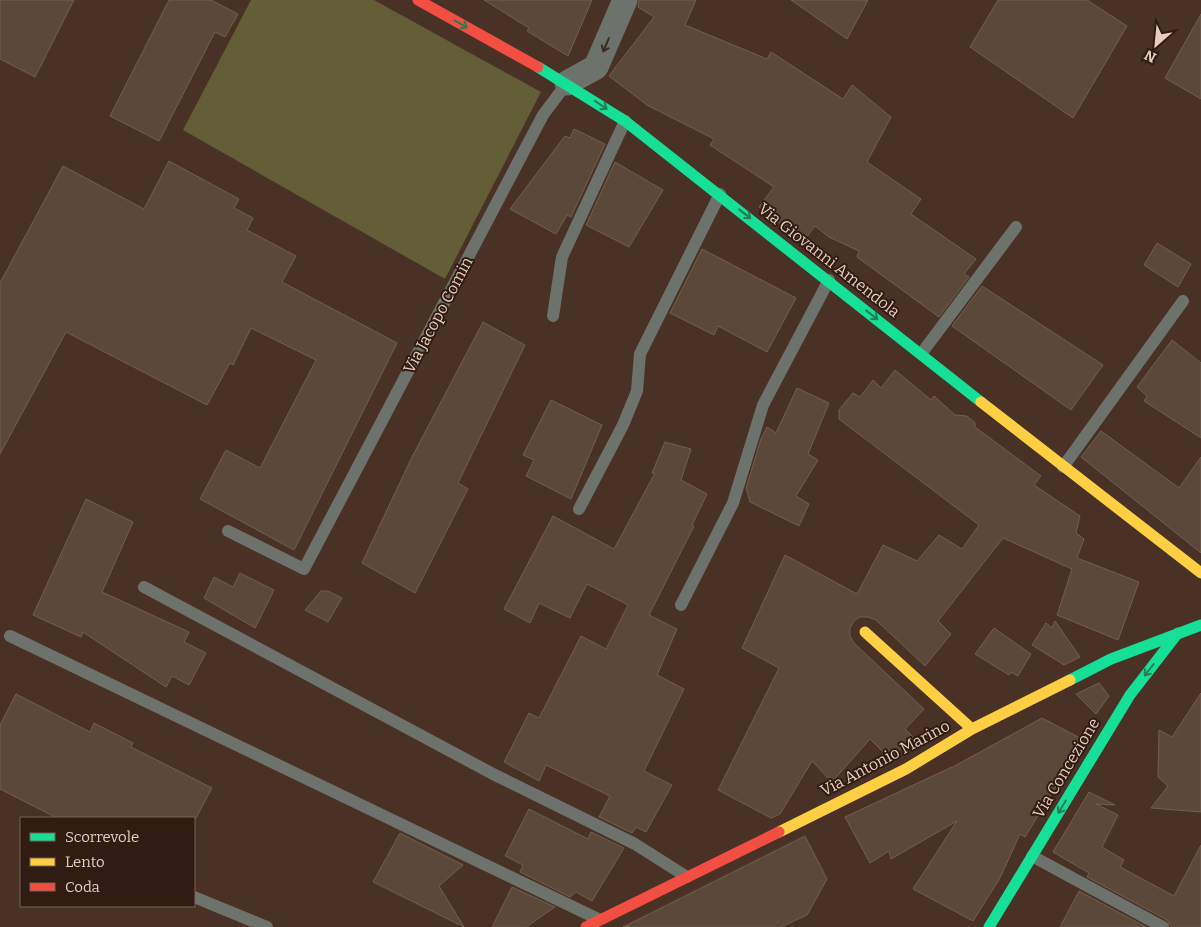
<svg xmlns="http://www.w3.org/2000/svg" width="1201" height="927" viewBox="0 0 1201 927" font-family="Bitter,serif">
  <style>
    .green { fill: #635e38 }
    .building { fill: #5b4839; stroke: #715f52 }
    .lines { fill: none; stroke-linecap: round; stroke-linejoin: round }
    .lane { stroke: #6e726d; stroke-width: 12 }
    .street { stroke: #6e726d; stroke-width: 25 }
    .fast { stroke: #16e098; stroke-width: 11 }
    .slow { stroke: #ffcf43; stroke-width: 11 }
    .jam { stroke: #f24e42; stroke-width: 11 }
    .oneway { stroke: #237e55 }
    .oneway2 { stroke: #3c2d24 }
    .labels { text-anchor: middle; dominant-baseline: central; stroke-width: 4; stroke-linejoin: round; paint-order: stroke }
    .street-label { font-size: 16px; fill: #e8ccbf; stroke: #301c12 }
  </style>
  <rect width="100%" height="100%" fill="#493125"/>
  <!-- green -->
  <path class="green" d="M 251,0 L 374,0 L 541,92 L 445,279 L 183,130 Z"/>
  <!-- building -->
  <path class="building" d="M 0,0 L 74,0 L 35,77 L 0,59 Z
    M 169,0 L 211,0 L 238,14 L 225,37 L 215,32 L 159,141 L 110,116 Z
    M 484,0 L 592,0 L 568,56 L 527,31 L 529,28 Z
    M 639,0 L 696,0 L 685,25 L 767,59 L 771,52 L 843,99 L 852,85 L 891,117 L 867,162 L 921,199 L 911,214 L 976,259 L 964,274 L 969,277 L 939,317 L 857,257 L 859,251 L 829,237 L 815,226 L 803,242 L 759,207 L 774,187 L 710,145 L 714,139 L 647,105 L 609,76 L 654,17 L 638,7 Z
    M 791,0 L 868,0 L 847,39 Z
    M 998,0 L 1087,0 L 1127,26 L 1073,118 L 970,47 Z
    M 1201,14 L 1201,99 L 1165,78 Z
    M 574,129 L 605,144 L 571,217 L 567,215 L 556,234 L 510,209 L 565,136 L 570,138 Z
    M 169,161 L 239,199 L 234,208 L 253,218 L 247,230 L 296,256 L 282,282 L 397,343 L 294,550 L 200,499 L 226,450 L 260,468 L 316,360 L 251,328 L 233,365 L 230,363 L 207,405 L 66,332 L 0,454 L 0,283 L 63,166 L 144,209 Z
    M 615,162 L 663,190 L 629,247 L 586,225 Z
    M 1157,243 L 1191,264 L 1178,287 L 1144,265 Z
    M 702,249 L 796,298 L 767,352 L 718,326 L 714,335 L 670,313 Z
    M 982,286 L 1103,365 L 1071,410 L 952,326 Z
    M 483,322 L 525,345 L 458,483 L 468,489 L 415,593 L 362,563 L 411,459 Z
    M 1172,340 L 1201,363 L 1201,438 L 1144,401 L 1147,396 L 1137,387 Z
    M 895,370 L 931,400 L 934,396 L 955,415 L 967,416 L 975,423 L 975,427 L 1041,476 L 1034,485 L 1080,516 L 1076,533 L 1084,539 L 1077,558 L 1139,582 L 1118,640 L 1057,615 L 1072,569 L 1003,538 L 938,621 L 951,634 L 925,666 L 876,620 L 868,617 L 860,617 L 854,621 L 850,628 L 850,636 L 854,643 L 924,709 L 905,729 L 913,737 L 890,759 L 870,739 L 832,782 L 812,761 L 780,814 L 771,818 L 718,790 L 779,668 L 742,648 L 785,555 L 857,594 L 883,545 L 917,561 L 939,535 L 962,549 L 979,525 L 839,419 L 839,410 L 853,393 L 860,397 L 873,380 L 881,388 Z
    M 797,388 L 829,403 L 808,454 L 818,460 L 796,496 L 809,504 L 799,526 L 750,502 L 746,488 L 761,439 L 767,427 L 776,433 Z
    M 551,400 L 602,425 L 571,499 L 526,476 L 534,460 L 523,455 Z
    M 1101,431 L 1179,488 L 1201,457 L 1201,553 L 1081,457 Z
    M 665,442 L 691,449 L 681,480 L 707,494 L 692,525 L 694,526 L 649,615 L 677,629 L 657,675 L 684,689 L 644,771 L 672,785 L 646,832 L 636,827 L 632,833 L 599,817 L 610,796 L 546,765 L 539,781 L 504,762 L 529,713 L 539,718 L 581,636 L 606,649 L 628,605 L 587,584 L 570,618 L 539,603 L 530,623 L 504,609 L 553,516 L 614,549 L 655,473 L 652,473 Z
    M 86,499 L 133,522 L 102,592 L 189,632 L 184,642 L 206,653 L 189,685 L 172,676 L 166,687 L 83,632 L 81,637 L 33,615 Z
    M 240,573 L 274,590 L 255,628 L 204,598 L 214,577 L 233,587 Z
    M 321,591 L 328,591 L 342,598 L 328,622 L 305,610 Z
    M 1055,621 L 1080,657 L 1064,665 L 1032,645 L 1046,623 L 1052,628 Z
    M 994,628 L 1031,654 L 1018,676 L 1011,672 L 1009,675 L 975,654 Z
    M 1099,683 L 1109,696 L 1096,714 L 1076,694 Z
    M 1201,693 L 1201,812 L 1151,808 L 1168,786 L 1158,777 L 1159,730 L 1172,737 Z
    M 16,694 L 90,732 L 94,723 L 133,743 L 131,747 L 212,788 L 196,818 L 57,818 L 0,789 L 0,725 Z
    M 1042,718 L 1080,738 L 1063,775 L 1025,837 L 1020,834 L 1000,878 L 973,921 L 913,889 L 957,821 L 891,859 L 889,851 L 870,863 L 845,817 L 952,767 L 951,768 Z
    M 1089,792 L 1115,805 L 1096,804 L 1118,815 L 1102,847 L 1124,860 L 1120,867 L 1174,896 L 1201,845 L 1201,927 L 1171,927 L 1167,920 L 1087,877 L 1089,873 L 1053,852 Z
    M 529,809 L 588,839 L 591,832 L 624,848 L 592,901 L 576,892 L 570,897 L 520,872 L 523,865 L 505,856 Z
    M 400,833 L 463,865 L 439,886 L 464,927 L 373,882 Z
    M 805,836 L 827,879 L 807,915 L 781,927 L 623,927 Z
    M 512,887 L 555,907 L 526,927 L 492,927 Z
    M 1079,891 L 1146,927 L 1060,927 Z"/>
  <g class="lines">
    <!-- lane -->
    <path class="lane" d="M 553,316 L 562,257 L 625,121
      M 921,354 L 1016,227
      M 1063,467 L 1183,301
      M 579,509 L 623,425 L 637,391 L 640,354 L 720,194
      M 228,531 L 304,569 L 543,115 L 567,83
      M 144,587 L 493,774 L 635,844 L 687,877
      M 681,605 L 733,503 L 763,405 L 829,280
      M 10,636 L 598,919
      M 1032,856 L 1163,927
      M 194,897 L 267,927"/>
    <!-- street -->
    <path class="street" d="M 567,83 L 596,67 L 625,0"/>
    <!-- fast -->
    <path class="fast" d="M 538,67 L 625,121 L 981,402
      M 1070,680 L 1111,659 L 1201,625
      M 989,927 L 1130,695 L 1178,633"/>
    <!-- slow -->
    <path class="slow" d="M 981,402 L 1201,573
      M 865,632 L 972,729
      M 779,832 L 906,769 L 972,729 L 1070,680"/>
    <!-- jam -->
    <path class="jam" d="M 418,0 L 538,67
      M 586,927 L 779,832"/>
  </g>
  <!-- one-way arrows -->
  <defs><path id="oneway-shaft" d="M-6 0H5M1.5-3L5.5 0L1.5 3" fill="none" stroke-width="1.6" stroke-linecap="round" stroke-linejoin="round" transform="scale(1.25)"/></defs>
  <g class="oneway">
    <use href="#oneway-shaft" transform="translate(461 24) rotate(29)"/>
    <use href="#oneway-shaft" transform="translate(601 105) rotate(34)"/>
    <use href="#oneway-shaft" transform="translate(745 214) rotate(38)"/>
    <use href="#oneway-shaft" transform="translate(872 315) rotate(38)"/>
    <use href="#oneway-shaft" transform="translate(1149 670) rotate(128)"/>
    <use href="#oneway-shaft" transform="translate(1062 807) rotate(121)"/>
  </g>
  <use class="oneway2" href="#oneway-shaft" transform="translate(606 45) rotate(113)"/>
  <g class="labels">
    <!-- street labels -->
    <g class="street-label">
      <text transform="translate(829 260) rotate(38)">Via Giovanni Amendola</text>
      <text transform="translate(438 315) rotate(-62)">Via Jacopo Comin</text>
      <text transform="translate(885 758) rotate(-28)">Via Antonio Marino</text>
      <text transform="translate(1066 768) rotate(-59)">Via Concezione</text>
    </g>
  </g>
  <!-- legend -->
  <rect x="20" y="817" width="175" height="90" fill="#301c12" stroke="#7a6257"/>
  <rect x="30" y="833" width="25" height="8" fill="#16e098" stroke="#7a6257"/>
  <text x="65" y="842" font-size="15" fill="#e8ccbf">Scorrevole</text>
  <rect x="30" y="858" width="25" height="8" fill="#ffcf43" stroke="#7a6257"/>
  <text x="65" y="867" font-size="15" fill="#e8ccbf">Lento</text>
  <rect x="30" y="883" width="25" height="8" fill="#f24e42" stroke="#7a6257"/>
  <text x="65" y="892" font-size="15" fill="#e8ccbf">Coda</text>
  <!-- north arrow -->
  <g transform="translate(1156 45) rotate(207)" stroke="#301c12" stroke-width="4" paint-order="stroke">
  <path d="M0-4L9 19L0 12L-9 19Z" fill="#e8ccbf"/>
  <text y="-8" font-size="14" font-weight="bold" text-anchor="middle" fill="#e8ccbf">N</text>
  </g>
</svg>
